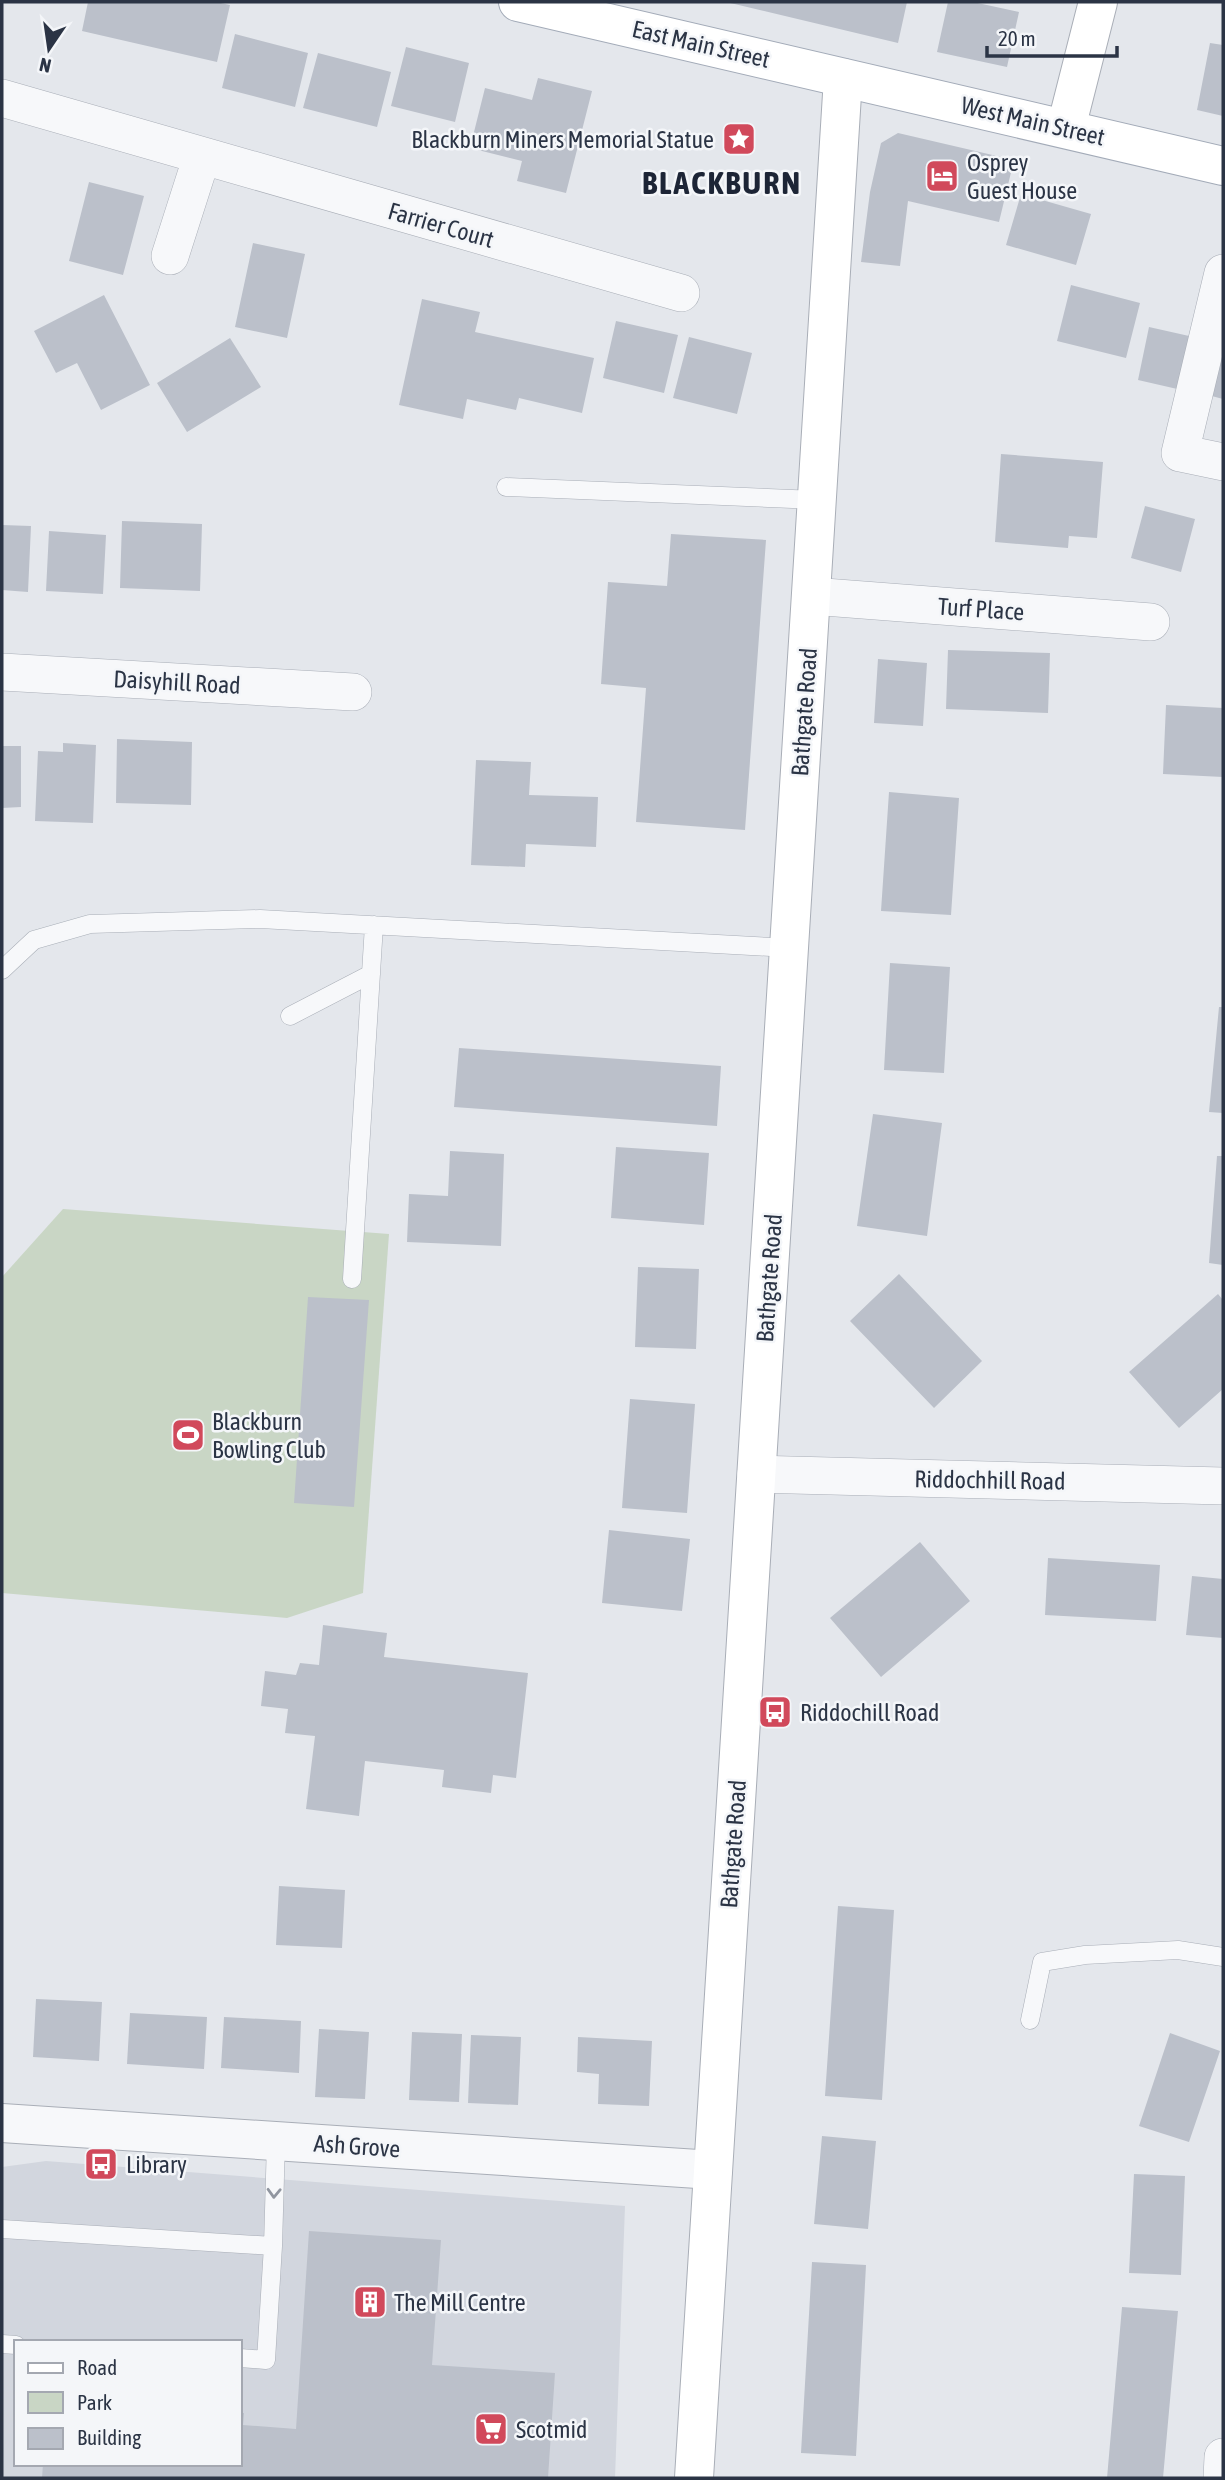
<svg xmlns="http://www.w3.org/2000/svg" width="1225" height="2480" viewBox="0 0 1225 2480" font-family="'Asap Condensed',sans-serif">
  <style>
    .built { fill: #d2d6de; fill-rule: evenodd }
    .green { fill: #c9d6c5 }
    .building { fill: #bbc0ca }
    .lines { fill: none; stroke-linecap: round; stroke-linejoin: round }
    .service-casing { stroke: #a9aeb7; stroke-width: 19 }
    .minor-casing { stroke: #a9aeb7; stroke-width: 38 }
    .tertiary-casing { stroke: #a9aeb7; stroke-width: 40 }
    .secondary-casing { stroke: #a9aeb7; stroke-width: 40 }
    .primary-casing { stroke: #a3abb8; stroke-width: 40 }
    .service { stroke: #f7f8fa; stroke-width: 18 }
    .minor { stroke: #f7f8fa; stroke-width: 37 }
    .tertiary { stroke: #f7f8fa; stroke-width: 38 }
    .secondary { stroke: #fff; stroke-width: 38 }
    .primary { stroke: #fff; stroke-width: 38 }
    .oneway { stroke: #9196a0 }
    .labels { text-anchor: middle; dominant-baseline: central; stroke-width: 5; stroke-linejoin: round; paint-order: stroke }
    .street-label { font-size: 24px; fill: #2b3445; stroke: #f4f6f9 }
    .poi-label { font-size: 24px; fill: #2b3445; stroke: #f4f6f9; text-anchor: start }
    .district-label { font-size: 32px; font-weight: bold; letter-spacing: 2px; fill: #1d2536; stroke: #f4f6f9 }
  </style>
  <rect width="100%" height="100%" fill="#e4e7ec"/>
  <!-- built -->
  <path class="built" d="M 46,2161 L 625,2206 L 615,2478 L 2,2478 L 2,2167 ZM 16,2342 L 240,2342 L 240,2464 L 16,2464 Z"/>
  <!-- green -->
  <path class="green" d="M 63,1209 L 389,1234 L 363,1593 L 287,1618 L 2,1593 L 2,1277 Z"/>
  <!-- building -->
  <path class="building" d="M 88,2 L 216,2 L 230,5 L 217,62 L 82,31 Z
    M 726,2 L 907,2 L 898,43 Z
    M 948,2 L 973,2 L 1019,12 L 1007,67 L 937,52 Z
    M 235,34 L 308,53 L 295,107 L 222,88 Z
    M 1210,43 L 1223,45 L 1223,116 L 1197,110 Z
    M 406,47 L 469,63 L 455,122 L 391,106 Z
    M 318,53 L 391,72 L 377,127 L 303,108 Z
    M 538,78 L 592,91 L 566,193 L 517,181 L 522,161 L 470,148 L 485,88 L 532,100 Z
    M 898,133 L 1014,160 L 999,222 L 908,201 L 900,266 L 861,262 L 870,192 L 881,143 Z
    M 89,182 L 144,196 L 123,275 L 69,261 Z
    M 1021,194 L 1091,214 L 1076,265 L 1006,245 Z
    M 253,243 L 305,254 L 287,338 L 235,327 Z
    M 1071,285 L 1140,303 L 1126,358 L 1057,341 Z
    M 104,295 L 150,385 L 101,410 L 77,363 L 56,373 L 34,331 Z
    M 422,299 L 480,312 L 475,332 L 594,358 L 582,413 L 519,398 L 516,410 L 467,399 L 463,419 L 399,405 Z
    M 616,321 L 678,335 L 664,393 L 603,378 Z
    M 1149,327 L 1198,338 L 1186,391 L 1138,380 Z
    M 689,337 L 752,353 L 737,414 L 673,398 Z
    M 230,338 L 261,387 L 187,432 L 157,383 Z
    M 1223,345 L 1223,399 L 1204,394 Z
    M 1001,454 L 1103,462 L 1097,538 L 1069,536 L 1068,548 L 995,542 Z
    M 1145,506 L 1195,519 L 1181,572 L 1131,558 Z
    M 122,521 L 202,524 L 200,591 L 120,588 Z
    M 2,525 L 31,526 L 28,592 L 2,590 Z
    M 49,531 L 106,535 L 103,594 L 46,591 Z
    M 671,534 L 766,540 L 745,830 L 636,822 L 646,688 L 601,684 L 608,582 L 667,586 Z
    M 948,650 L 1050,653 L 1048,713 L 946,709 Z
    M 878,659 L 927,663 L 923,726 L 874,723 Z
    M 1166,705 L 1223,708 L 1223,777 L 1163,774 Z
    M 117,739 L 192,742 L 191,805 L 116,803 Z
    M 63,743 L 96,745 L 93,823 L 35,821 L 38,751 L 63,752 Z
    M 2,746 L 21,746 L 21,807 L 2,808 Z
    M 476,760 L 531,762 L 529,795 L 598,797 L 596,847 L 526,844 L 525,867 L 471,865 Z
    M 889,792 L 959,798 L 951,915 L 881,911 Z
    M 890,963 L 950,967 L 944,1073 L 884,1070 Z
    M 1219,1007 L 1223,1007 L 1223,1113 L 1209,1112 Z
    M 459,1048 L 721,1066 L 717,1126 L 454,1107 Z
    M 873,1114 L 942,1123 L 927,1236 L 857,1226 Z
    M 616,1147 L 709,1153 L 704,1225 L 611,1218 Z
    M 450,1151 L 504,1154 L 501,1246 L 407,1242 L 409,1194 L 448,1196 Z
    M 1217,1156 L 1223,1156 L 1223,1265 L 1209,1263 Z
    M 638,1267 L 699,1269 L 696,1349 L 635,1347 Z
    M 899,1274 L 982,1361 L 934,1408 L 850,1321 Z
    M 1218,1294 L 1223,1300 L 1223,1389 L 1179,1428 L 1129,1372 Z
    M 308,1297 L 369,1300 L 354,1507 L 294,1503 Z
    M 630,1399 L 695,1404 L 687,1513 L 622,1508 Z
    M 609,1530 L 690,1539 L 682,1611 L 602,1603 Z
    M 920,1542 L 970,1601 L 881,1677 L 830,1618 Z
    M 1048,1558 L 1160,1565 L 1156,1621 L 1045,1615 Z
    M 1192,1576 L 1223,1579 L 1223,1638 L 1186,1635 Z
    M 323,1625 L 387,1633 L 384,1657 L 528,1673 L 516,1778 L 493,1775 L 491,1793 L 442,1787 L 444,1770 L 365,1761 L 359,1816 L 306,1809 L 315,1736 L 285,1733 L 288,1709 L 261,1706 L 265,1671 L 296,1675 L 300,1663 L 319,1665 Z
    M 279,1886 L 345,1890 L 342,1948 L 276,1945 Z
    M 838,1906 L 894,1910 L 882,2100 L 825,2096 Z
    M 36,1999 L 102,2002 L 99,2061 L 33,2057 Z
    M 130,2013 L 207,2017 L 204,2069 L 127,2064 Z
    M 224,2017 L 301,2021 L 299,2073 L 221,2068 Z
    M 319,2029 L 369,2032 L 365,2099 L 315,2097 Z
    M 412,2032 L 462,2034 L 459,2102 L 409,2100 Z
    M 1170,2033 L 1220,2051 L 1189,2142 L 1139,2126 Z
    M 471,2035 L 521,2037 L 518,2105 L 468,2103 Z
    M 578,2037 L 652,2041 L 649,2106 L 598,2104 L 599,2074 L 577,2072 Z
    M 822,2136 L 876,2141 L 868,2229 L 814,2224 Z
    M 1134,2174 L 1185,2176 L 1181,2275 L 1129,2273 Z
    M 309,2231 L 441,2240 L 432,2365 L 555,2373 L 548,2478 L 42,2478 L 43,2464 L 240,2464 L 240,2413 L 244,2413 L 243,2425 L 296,2429 Z
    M 812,2262 L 866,2265 L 856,2456 L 801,2453 Z
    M 1122,2307 L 1178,2311 L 1163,2478 L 1107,2478 Z"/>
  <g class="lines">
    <defs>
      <path id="service" d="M 506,487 L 817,500
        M 2,970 L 34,940 L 90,924 L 260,919 L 789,948
        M 290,1016 L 371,974
        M 352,1279 L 374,925
        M 1030,2020 L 1042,1962 L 1085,1955 L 1178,1950 L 1223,1957
        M 2,2229 L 273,2246 L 266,2360 L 240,2358
        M 273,2246 L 276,2141
        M 2,2344 L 16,2345"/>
      <path id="minor" d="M 2,98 L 681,293
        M 170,256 L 202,156
        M 1223,273 L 1180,453 L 1223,462
        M 811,596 L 1151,622
        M 2,672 L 353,692
        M 756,1474 L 1223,1486
        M 1222,2478 L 1223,2457"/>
      <path id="tertiary" d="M 2,2123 L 713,2170"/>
      <path id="secondary" d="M 1066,128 L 1098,2
        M 694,2478 L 843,78"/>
      <path id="primary" d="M 518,2 L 1223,166"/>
    </defs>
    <!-- service casing -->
    <use href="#service" class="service-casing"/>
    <!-- minor casing -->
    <use href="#minor" class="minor-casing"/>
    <!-- tertiary casing -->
    <use href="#tertiary" class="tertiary-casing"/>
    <!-- secondary casing -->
    <use href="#secondary" class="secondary-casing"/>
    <!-- primary casing -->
    <use href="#primary" class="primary-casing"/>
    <!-- service -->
    <use href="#service" class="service"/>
    <!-- minor -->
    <use href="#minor" class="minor"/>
    <!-- tertiary -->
    <use href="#tertiary" class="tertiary"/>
    <!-- secondary -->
    <use href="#secondary" class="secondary"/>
    <!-- primary -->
    <use href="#primary" class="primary"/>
  </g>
  <!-- one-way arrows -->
  <defs><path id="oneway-chevron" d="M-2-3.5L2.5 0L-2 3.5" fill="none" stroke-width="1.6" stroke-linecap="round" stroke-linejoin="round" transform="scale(1.75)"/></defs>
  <use class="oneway" href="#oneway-chevron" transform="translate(274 2193) rotate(92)"/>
  <!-- icons -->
  <defs>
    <symbol id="sight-square" viewBox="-11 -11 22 22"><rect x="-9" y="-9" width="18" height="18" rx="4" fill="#d1495b" stroke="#f4f6f9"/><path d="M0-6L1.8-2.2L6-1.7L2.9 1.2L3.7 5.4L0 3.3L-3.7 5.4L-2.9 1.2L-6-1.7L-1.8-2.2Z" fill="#fff"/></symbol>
    <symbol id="hotel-square" viewBox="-11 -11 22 22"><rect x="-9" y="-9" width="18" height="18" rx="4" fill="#d1495b" stroke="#f4f6f9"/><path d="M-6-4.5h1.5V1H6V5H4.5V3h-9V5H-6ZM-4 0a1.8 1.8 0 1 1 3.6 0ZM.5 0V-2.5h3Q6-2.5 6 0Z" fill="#fff"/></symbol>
    <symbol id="stadium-square" viewBox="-11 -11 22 22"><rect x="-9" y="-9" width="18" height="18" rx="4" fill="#d1495b" stroke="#f4f6f9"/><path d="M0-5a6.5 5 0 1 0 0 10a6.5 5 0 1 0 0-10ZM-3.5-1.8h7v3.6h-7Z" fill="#fff"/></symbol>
    <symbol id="bus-square" viewBox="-11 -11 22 22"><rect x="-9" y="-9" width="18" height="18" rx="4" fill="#d1495b" stroke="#f4f6f9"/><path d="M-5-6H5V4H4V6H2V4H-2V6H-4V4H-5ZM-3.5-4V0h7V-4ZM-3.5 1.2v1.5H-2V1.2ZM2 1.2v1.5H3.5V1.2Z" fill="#fff"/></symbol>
    <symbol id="building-square" viewBox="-11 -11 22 22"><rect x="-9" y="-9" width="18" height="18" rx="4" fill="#d1495b" stroke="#f4f6f9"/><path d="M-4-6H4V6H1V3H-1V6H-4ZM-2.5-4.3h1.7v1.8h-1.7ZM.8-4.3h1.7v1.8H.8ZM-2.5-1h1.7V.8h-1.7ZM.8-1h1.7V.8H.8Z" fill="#fff"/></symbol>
    <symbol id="supermarket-square" viewBox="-11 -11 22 22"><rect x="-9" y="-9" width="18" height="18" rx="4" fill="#d1495b" stroke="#f4f6f9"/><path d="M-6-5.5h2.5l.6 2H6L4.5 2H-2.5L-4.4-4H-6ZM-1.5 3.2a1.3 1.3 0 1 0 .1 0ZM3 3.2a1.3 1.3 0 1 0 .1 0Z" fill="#fff"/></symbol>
  </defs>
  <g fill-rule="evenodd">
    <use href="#sight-square" x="720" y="120" width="38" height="38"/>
    <use href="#hotel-square" x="923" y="157" width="38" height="38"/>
    <use href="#stadium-square" x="169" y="1416" width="38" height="38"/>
    <use href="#bus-square" x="756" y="1693" width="38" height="38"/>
    <use href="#bus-square" x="82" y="2145" width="38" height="38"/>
    <use href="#building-square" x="351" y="2283" width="38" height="38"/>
    <use href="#supermarket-square" x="472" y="2410" width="38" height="38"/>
  </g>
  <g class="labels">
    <!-- street labels -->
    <g class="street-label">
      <text transform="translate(701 44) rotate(13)">East Main Street</text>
      <text transform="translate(1033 121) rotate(13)">West Main Street</text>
      <text transform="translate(441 225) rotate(16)">Farrier Court</text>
      <text transform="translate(981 609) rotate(4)">Turf Place</text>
      <text transform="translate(177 682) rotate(3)">Daisyhill Road</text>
      <text transform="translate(804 712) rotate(-86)">Bathgate Road</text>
      <text transform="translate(769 1278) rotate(-86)">Bathgate Road</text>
      <text transform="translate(990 1480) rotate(1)">Riddochhill Road</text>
      <text transform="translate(733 1844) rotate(-86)">Bathgate Road</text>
      <text transform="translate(357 2146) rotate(4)">Ash Grove</text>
    </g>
    <!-- poi labels -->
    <g class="poi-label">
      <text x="714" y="139" text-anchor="end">Blackburn Miners Memorial Statue</text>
      <text x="967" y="162">Osprey<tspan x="967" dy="28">Guest House</tspan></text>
      <text x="212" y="1421">Blackburn<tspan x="212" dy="28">Bowling Club</tspan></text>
      <text x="800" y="1712">Riddochill Road</text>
      <text x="126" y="2164">Library</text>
      <text x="394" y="2302">The Mill Centre</text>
      <text x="516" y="2429">Scotmid</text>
    </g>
    <!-- district labels -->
    <g class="district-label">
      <text x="722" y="182">BLACKBURN</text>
    </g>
  </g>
  <!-- border -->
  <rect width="1225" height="2480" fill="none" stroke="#2b3445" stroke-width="7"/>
  <!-- legend -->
  <rect x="14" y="2340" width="228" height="126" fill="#f4f6f9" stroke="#a4a8b1" stroke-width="2"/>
  <rect x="28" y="2363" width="35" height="10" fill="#ffffff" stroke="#a4a8b1" stroke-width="2"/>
  <text x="77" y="2375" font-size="21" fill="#2b3445">Road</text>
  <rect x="28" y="2392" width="35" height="21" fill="#c9d6c5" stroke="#a4a8b1" stroke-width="2"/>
  <text x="77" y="2410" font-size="21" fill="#2b3445">Park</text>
  <rect x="28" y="2428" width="35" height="21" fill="#bbc0ca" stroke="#a4a8b1" stroke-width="2"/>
  <text x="77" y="2445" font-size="21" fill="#2b3445">Building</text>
  <!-- north arrow -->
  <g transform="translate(49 49) rotate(193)" stroke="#f4f6f9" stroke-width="5" paint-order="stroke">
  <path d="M0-5L12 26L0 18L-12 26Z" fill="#2b3445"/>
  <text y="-10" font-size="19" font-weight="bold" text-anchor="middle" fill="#2b3445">N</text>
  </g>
  <!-- scale -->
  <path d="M987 46v10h130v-10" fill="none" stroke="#2b3445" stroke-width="3.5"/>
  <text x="998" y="46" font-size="21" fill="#2b3445" stroke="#f4f6f9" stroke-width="5" paint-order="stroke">20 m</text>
</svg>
